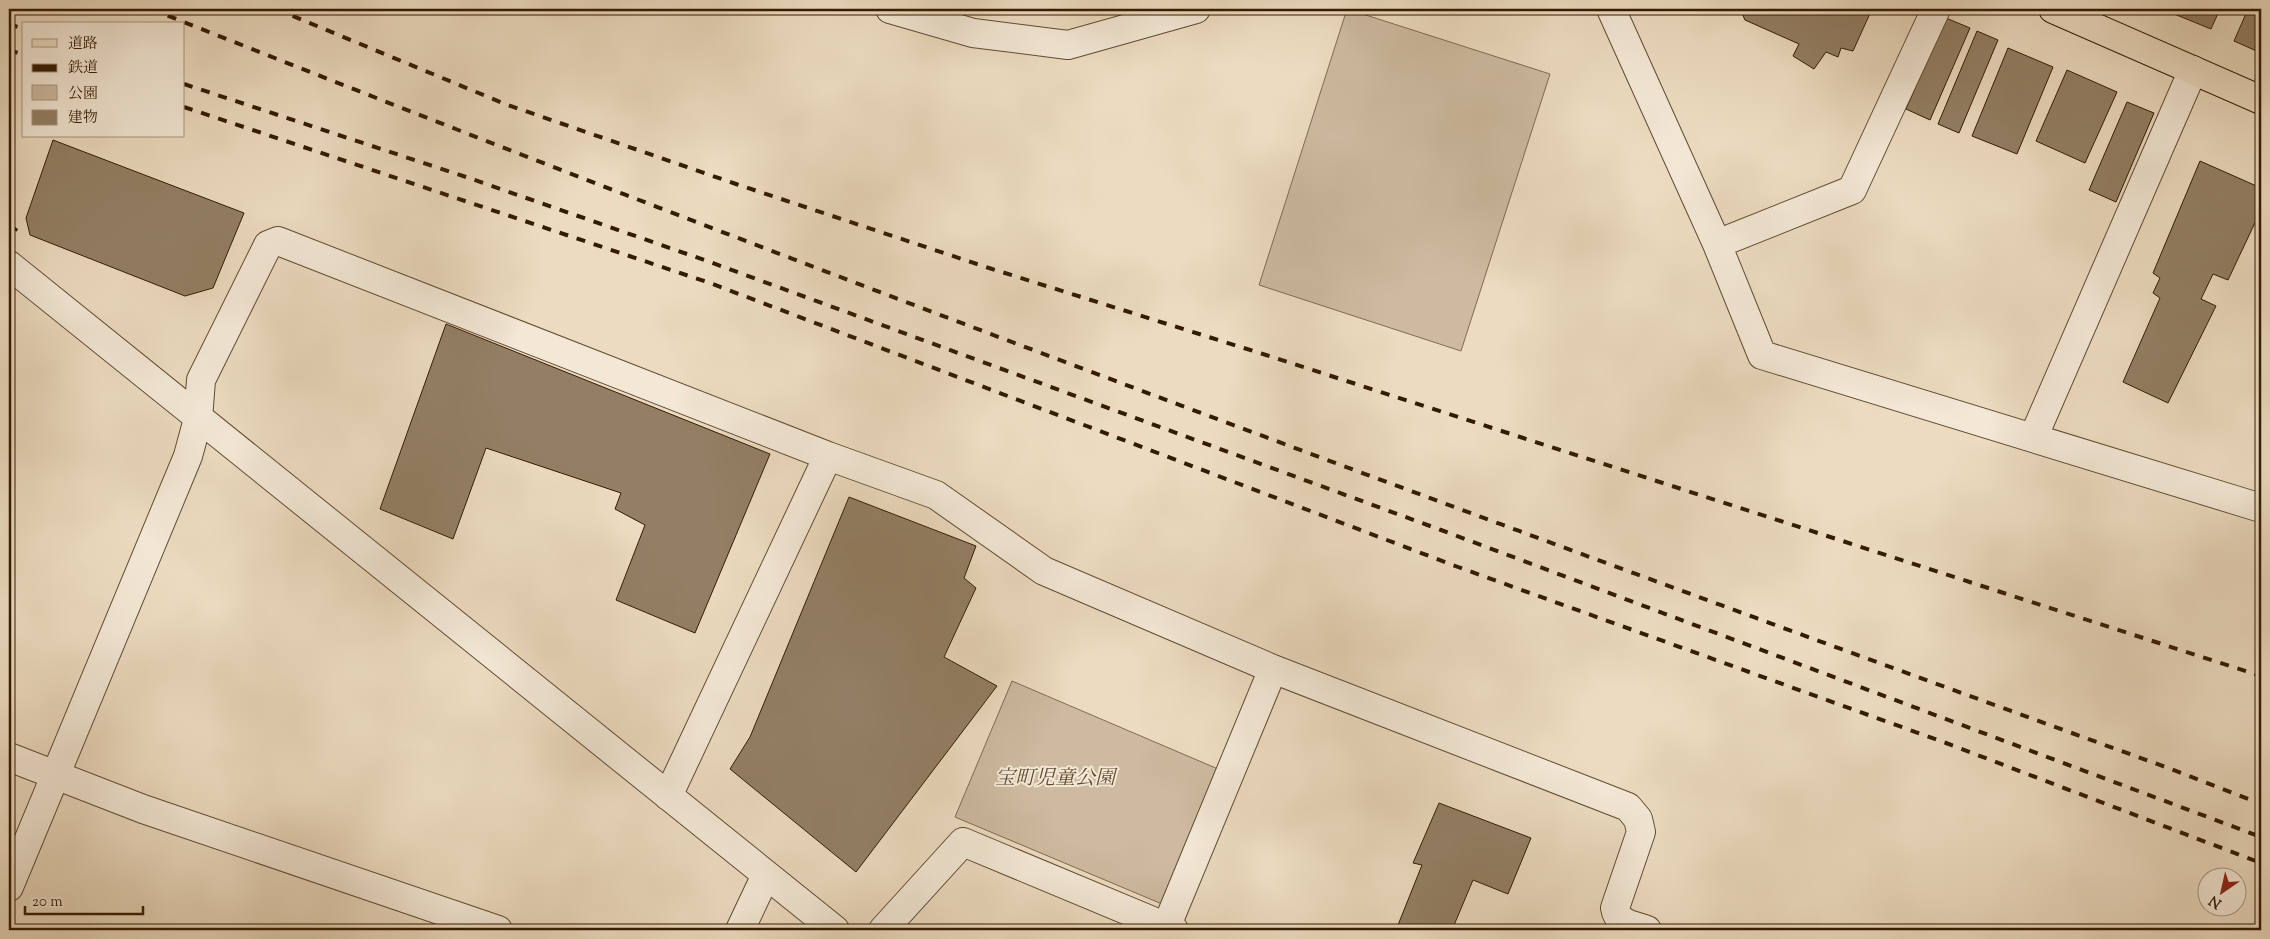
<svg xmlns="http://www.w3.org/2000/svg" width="2270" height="939" viewBox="0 0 2270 939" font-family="'Sorts Mill Goudy','Noto Serif JP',serif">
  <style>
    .green { fill: #cdbaa0; stroke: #806a51 }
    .building { fill: #937f65; stroke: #331b02 }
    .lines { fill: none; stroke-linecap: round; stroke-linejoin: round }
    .minor-casing { stroke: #614b32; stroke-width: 30 }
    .major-casing { stroke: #331b02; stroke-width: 30 }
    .path { stroke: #331b02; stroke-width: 3; stroke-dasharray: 4 2.5; stroke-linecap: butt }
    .minor { stroke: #f3e8d6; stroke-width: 28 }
    .major { stroke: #ecdbc0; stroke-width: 28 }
    .rail { stroke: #331b02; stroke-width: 4; stroke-dasharray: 9 9; stroke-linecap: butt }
    .labels { text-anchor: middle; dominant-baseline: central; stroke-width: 4; stroke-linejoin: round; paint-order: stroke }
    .park-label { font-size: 20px; font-style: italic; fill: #614b31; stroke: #f3e8d6 }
  </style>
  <rect width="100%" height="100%" fill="#ecdbc0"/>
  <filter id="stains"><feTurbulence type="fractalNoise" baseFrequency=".004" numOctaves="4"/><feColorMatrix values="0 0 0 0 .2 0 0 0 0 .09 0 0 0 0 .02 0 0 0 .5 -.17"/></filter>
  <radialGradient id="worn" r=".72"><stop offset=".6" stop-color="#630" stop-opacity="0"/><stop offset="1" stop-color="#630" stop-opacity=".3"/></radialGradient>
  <!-- green -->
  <path class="green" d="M 1347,9 L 1550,74 L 1461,351 L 1259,285 Z
    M 1012,681 L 1218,769 L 1162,904 L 955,817 Z"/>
  <!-- building -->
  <path class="building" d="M 1740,9 L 1872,9 L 1853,51 L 1841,48 L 1838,57 L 1826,52 L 1814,69 L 1793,56 L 1799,44 L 1745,20 Z
    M 2162,9 L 2220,9 L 2211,29 Z
    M 2248,9 L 2261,9 L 2261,53 L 2234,41 Z
    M 1946,18 L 1970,28 L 1930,120 L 1906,109 Z
    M 1977,31 L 1998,40 L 1959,133 L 1938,124 Z
    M 2008,48 L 2053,67 L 2017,154 L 1972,136 Z
    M 2067,70 L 2117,92 L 2085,163 L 2036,141 Z
    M 2127,102 L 2154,113 L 2116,202 L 2089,190 Z
    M 53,140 L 244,213 L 213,288 L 185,296 L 30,235 L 26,218 Z
    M 2200,161 L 2261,188 L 2261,210 L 2228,280 L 2213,274 L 2201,299 L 2216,306 L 2168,403 L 2123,382 L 2160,298 L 2153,293 L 2160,278 L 2153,273 Z
    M 446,324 L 770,454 L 695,633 L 616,600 L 645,525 L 615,509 L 621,493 L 486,448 L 453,539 L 380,509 Z
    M 849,497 L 976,546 L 964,578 L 976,588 L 944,657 L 997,686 L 856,872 L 730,769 L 750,737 Z
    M 1439,803 L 1531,838 L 1508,894 L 1473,880 L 1452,930 L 1396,930 L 1422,865 L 1413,863 Z"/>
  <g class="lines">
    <defs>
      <path id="minor" d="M 890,9 L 973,33 L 1068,45 L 1196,9
        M 1611,9 L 1717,244 L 1762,355 L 2261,508
        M 1717,244 L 1852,190 L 1936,9
        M 9,265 L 835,930
        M 2033,438 L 2193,70
        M 9,757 L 143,809 L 498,930
        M 668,796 L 828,456
        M 9,887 L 188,456 L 198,419 L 201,380 L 268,245 L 278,241 L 828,456 L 936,495 L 1044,571 L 1273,669 L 1628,807 L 1638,819 L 1641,832 L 1615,908 C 1617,924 1634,925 1647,930
        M 740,930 L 766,875
        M 883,930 L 963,842 L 1174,930
        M 1165,930 L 1273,669"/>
      <path id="major" d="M 2053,9 L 2261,100"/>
    </defs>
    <!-- minor casing -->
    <use href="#minor" class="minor-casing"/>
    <!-- major casing -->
    <use href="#major" class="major-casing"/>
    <!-- path -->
    <path class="path" d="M 9,224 L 18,231"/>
    <!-- minor -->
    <use href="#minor" class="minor"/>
    <!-- major -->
    <use href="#major" class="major"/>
    <!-- rail -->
    <path class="rail" d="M 151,9 C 819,275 1495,524 2171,769 L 2261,804
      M 276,9 L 505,104 L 736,184 L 989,268 L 1266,355 L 2261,676
      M 9,24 L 24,29
      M 9,50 L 24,55
      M 184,84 L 466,177 L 710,262 L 1441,530 L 2261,837
      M 184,107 L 710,283 L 1458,567 L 1946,743 L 2261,863"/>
  </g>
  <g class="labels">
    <!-- park labels -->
    <g class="park-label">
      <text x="1055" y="779">宝町児童公園</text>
    </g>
  </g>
  <!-- margin -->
  <rect width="2270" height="939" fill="none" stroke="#ecdbc0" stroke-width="30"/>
  <rect x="10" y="10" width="2250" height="919" fill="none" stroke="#331b02" stroke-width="2.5"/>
  <rect x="15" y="15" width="2240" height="909" fill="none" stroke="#331b02"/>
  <!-- legend -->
  <rect x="22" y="22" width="162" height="115" fill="#f3e8d6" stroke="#a69681"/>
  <rect x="32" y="39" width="25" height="8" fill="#ecdbc0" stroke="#a69681"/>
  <text x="68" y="48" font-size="15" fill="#331b02">道路</text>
  <rect x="32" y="64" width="25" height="8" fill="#331b02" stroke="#a69681"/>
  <text x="68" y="72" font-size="15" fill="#331b02">鉄道</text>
  <rect x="32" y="85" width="25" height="15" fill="#cdbaa0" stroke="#a69681"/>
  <text x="68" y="98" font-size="15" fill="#331b02">公園</text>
  <rect x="32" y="110" width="25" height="15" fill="#937f65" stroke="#a69681"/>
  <text x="68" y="122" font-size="15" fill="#331b02">建物</text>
  <!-- north arrow -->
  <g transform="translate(2222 892) rotate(214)"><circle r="24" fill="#f3e8d6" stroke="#a69681"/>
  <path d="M0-4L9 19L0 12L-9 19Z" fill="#8f2418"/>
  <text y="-8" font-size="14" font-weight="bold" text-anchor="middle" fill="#331b02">N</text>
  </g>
  <!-- scale -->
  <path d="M25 906v8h118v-8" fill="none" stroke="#331b02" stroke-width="2.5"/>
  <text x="32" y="906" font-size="15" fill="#331b02" stroke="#f3e8d6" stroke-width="4" paint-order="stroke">20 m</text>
  <rect width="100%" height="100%" filter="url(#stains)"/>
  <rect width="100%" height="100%" fill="url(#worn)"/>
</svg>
